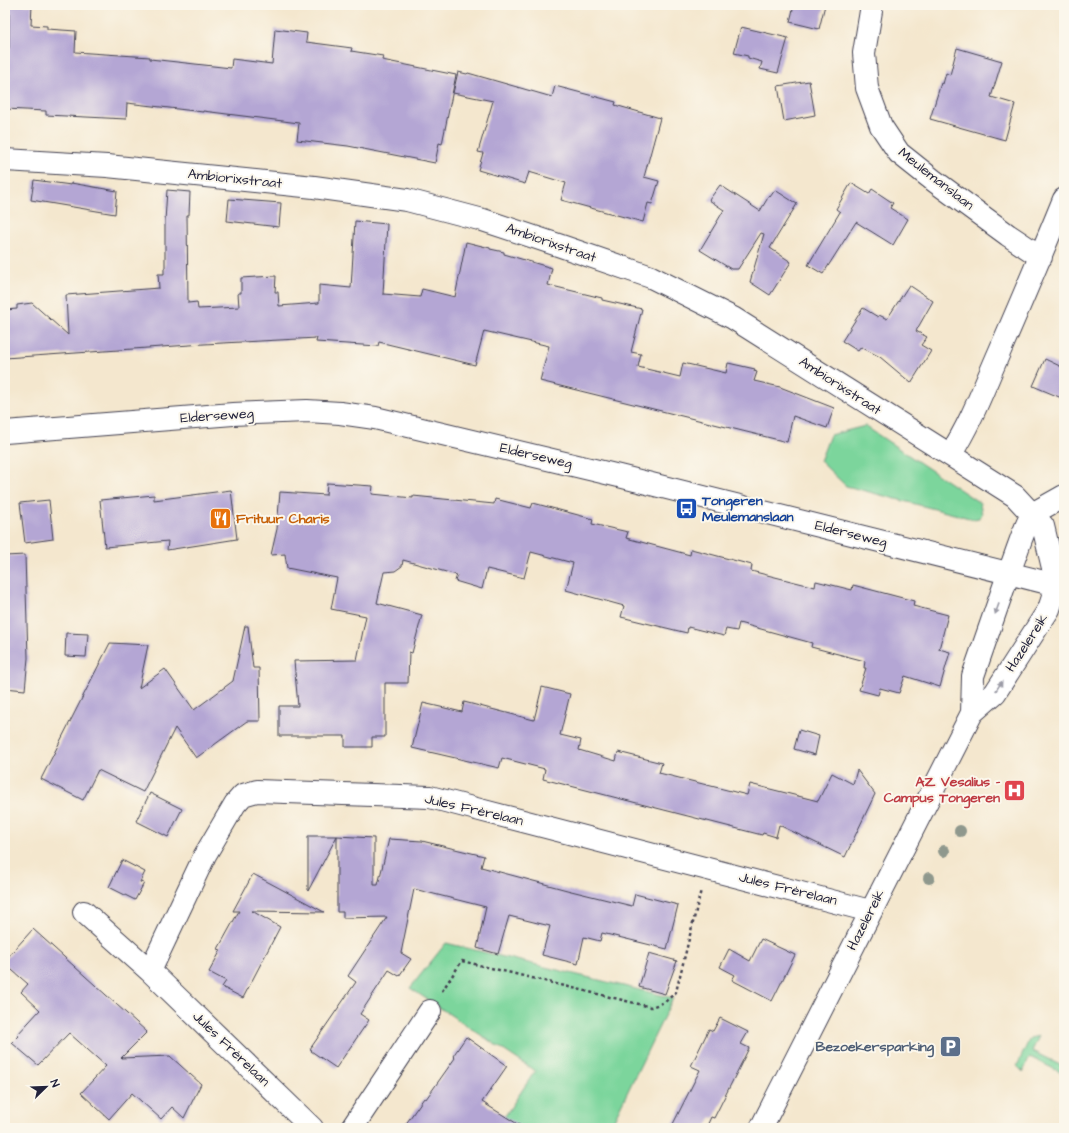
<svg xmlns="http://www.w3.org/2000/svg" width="1069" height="1133" viewBox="0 0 1069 1133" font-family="'Architects Daughter',sans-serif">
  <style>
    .green { fill: #7bd59c; stroke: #4e7c6c }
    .building { fill: #b4a6d4 }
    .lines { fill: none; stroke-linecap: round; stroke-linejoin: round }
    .minor-casing { stroke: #424051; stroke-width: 24 }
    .tertiary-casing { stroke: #424051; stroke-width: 24 }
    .secondary-casing { stroke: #424051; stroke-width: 24 }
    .path { stroke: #424051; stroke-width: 2.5; stroke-dasharray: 3 3; stroke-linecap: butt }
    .minor { stroke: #fff; stroke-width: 22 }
    .tertiary { stroke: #fff; stroke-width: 22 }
    .secondary { stroke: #fff; stroke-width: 22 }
    .tree { fill: #8f988d }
    .oneway { fill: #9c9ca7 }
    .labels { text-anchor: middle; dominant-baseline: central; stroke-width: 4; stroke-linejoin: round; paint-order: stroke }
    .street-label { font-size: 14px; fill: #22223b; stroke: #fbf7ec }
    .transit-label { font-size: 14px; font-weight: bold; fill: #164399; stroke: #fbf7ec; text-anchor: start }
    .food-label { font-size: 14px; font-weight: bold; fill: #c56008; stroke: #fbf7ec; text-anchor: start }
    .health-label { font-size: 14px; font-weight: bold; fill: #be3a42; stroke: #fbf7ec; text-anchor: end }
    .service-label { font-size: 14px; font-weight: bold; fill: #4e5e75; stroke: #fbf7ec; text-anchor: end }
  </style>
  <rect width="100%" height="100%" fill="#fbf7ec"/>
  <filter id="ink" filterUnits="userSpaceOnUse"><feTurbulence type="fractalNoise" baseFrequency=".025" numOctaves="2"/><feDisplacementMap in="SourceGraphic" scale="8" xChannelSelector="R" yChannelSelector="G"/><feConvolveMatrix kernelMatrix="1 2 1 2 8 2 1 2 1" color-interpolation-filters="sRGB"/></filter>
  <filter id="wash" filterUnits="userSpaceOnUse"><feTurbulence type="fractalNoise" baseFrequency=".012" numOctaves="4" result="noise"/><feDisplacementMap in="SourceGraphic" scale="16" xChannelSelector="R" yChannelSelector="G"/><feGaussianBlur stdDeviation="0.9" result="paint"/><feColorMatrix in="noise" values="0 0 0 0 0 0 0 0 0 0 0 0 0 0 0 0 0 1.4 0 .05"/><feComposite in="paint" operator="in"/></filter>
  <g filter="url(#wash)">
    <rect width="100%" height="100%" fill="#f4e7ce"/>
    <!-- green -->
    <path class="green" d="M 865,426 L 980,503 L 982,514 L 979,518 L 973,519 L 846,486 L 820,461 L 830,435 Z
      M 446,943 L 673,998 L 610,1128 L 497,1128 L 535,1071 L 410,988 Z
      M 1039,1036 L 1032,1051 L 1064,1067 L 1064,1074 L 1030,1057 L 1023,1072 L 1017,1066 L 1030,1038 Z"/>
    <g id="blocks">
      <!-- building -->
      <path class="building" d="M 9,5 L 32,5 L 31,25 L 47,26 L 47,29 L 76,31 L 75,52 L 150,57 L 150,59 L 231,68 L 232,59 L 272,64 L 275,29 L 307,33 L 306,42 L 352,48 L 351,51 L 383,56 L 382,60 L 456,75 L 442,144 L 439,143 L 435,163 L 348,146 L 297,140 L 299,123 L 203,111 L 203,112 L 127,103 L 126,119 L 46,115 L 46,111 L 5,109 L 5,48 L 9,48 Z
        M 794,5 L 825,5 L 819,29 L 790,22 Z
        M 741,27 L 788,38 L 778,73 L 760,69 L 762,62 L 748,58 L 748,56 L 734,53 Z
        M 957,48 L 1002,61 L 991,97 L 1015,104 L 1005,140 L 930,119 L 941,83 L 943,84 L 946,73 L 950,75 Z
        M 458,72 L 467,74 L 468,73 L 552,97 L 555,86 L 616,102 L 615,105 L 660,118 L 644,177 L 659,181 L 652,204 L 648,203 L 643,222 L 561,200 L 566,183 L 529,172 L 525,184 L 478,170 L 483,153 L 478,152 L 493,101 L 453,93 Z
        M 809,81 L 815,115 L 784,121 L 778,86 Z
        M 34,180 L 71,185 L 71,183 L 117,191 L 115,214 L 31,200 Z
        M 851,183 L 869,194 L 872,189 L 893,203 L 890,208 L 908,219 L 893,245 L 856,222 L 823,274 L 808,265 L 840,212 L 836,209 Z
        M 720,185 L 760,211 L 769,196 L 770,197 L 775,190 L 797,204 L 770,248 L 791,262 L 770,295 L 750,282 L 764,234 L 761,233 L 738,269 L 731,269 L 700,250 L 724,210 L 709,200 Z
        M 167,190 L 190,192 L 189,215 L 187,215 L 188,303 L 197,302 L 198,309 L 239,307 L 238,293 L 241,293 L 241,278 L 257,277 L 276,276 L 275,292 L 278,292 L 279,306 L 319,303 L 319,285 L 351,288 L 355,221 L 387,224 L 383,294 L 420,297 L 422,289 L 455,297 L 466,242 L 490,248 L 490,249 L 504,252 L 504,254 L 552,268 L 548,285 L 602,298 L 602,300 L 642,309 L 631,352 L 641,354 L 638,367 L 680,377 L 683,363 L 726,373 L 728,363 L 755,369 L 754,371 L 757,372 L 754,381 L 780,387 L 834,408 L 827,428 L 793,416 L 787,442 L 540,381 L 549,346 L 484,331 L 475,365 L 379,342 L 378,346 L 316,342 L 317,338 L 204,344 L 5,358 L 5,310 L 17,309 L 17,305 L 32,303 L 68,335 L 66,295 L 159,288 L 158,274 L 164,274 L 164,268 L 165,268 L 165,221 Z
        M 229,199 L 281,203 L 279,227 L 227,221 Z
        M 909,285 L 933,301 L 916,331 L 927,337 L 921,345 L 931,351 L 911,383 L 880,357 L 861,347 L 858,351 L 842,341 L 863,308 L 878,317 L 879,315 L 887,319 Z
        M 1045,359 L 1064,368 L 1064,399 L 1033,386 Z
        M 327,483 L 373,486 L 372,494 L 413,498 L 413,496 L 494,504 L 495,499 L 531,508 L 533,503 L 593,519 L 592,524 L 628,532 L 626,538 L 690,555 L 691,549 L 752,565 L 751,571 L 815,587 L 816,581 L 852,590 L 853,585 L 914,601 L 913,606 L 948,615 L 939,649 L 950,652 L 940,687 L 905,676 L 899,693 L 880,688 L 878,695 L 859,690 L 866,668 L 864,668 L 865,661 L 811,647 L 812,643 L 739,623 L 737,631 L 726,629 L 724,636 L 688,627 L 687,633 L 621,617 L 624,606 L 566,590 L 573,563 L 531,552 L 524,578 L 487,569 L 482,589 L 455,581 L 457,575 L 403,560 L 402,566 L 395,571 L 384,572 L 377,603 L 422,615 L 412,653 L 409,652 L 408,683 L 385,683 L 385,737 L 372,737 L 372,747 L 345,747 L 345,736 L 279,736 L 279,706 L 298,706 L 294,661 L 357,660 L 366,616 L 331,609 L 337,578 L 287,568 L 285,554 L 271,555 L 277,529 L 280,492 L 326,495 Z
        M 231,490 L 237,539 L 167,550 L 168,541 L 105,547 L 100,500 L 154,495 L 154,500 Z
        M 49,500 L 53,539 L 25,543 L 20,503 Z
        M 25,555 L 28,658 L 25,690 L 5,688 L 5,556 Z
        M 245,626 L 248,626 L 253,668 L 259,668 L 260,721 L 247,721 L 196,758 L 175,728 L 143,792 L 98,770 L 83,800 L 41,779 L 110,643 L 148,645 L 139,688 L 165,669 L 194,710 L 233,681 Z
        M 66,633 L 88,634 L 86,657 L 65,656 Z
        M 542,687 L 570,694 L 560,735 L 581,740 L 579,750 L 616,761 L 618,752 L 662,763 L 659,773 L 747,795 L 750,784 L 818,801 L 832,773 L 853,784 L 857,770 L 875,794 L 845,857 L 779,825 L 776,837 L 763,833 L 762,835 L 543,779 L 545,769 L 502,758 L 499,768 L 412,748 L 423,703 L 462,712 L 464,702 L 534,720 Z
        M 799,730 L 819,736 L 815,755 L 794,749 Z
        M 150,793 L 182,809 L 168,837 L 136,821 Z
        M 308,836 L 337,836 L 308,891 Z
        M 337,836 L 374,838 L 374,885 L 378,885 L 389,839 L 422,841 L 484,856 L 481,867 L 567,890 L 632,906 L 635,894 L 678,905 L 667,949 L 602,933 L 600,941 L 584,937 L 578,964 L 542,955 L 550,926 L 509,916 L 498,954 L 477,948 L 486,907 L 414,889 L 401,953 L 411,959 L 399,976 L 389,970 L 360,1014 L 369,1020 L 336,1068 L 311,1051 L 312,1050 L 310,1049 L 356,982 L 348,976 L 387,917 L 343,918 L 343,912 L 337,912 Z
        M 122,860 L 145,872 L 140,882 L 144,883 L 135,900 L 109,887 Z
        M 253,874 L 324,912 L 252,911 L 280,927 L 243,998 L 222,987 L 226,981 L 209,972 L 221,950 L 218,949 L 239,911 L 233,911 Z
        M 33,929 L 147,1032 L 121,1058 L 170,1056 L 201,1084 L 184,1118 L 172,1107 L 161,1119 L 132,1093 L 109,1119 L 81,1093 L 106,1066 L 69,1033 L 38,1065 L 12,1043 L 19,1036 L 17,1035 L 40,1010 L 21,992 L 28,984 L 5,964 L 5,960 Z
        M 761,939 L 795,955 L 772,1001 L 732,980 L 735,975 L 720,967 L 729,949 L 750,961 Z
        M 649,953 L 677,961 L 665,994 L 639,987 Z
        M 720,1018 L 748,1032 L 741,1044 L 749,1048 L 714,1118 L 711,1117 L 706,1128 L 671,1128 L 700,1070 L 691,1066 L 709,1029 L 713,1031 Z
        M 466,1037 L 507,1066 L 482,1102 L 524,1128 L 403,1128 L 424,1098 L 426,1099 L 455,1058 L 453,1056 Z"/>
    </g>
  </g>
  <g filter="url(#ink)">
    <use href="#blocks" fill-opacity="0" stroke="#424051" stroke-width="1"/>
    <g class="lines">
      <defs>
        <path id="minor" d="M 872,5 L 864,53 L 867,88 L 881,126 L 899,153 L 933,180 L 1008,235 L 1041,257
          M 5,160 L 107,166 L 314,187 L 407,200 L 483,220 L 564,247 L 651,277 L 733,318 L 1015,496 L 1043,526 L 1057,585
          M 950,455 C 971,423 984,387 999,353 C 1021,302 1043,251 1064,199
          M 1032,514 L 1064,496
          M 1009,572 C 1017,553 1022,532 1032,514
          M 84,912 L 150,971 L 312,1128
          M 150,971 L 205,855 L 235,804 L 243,795 L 257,791 L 430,797 L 870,911
          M 352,1128 L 430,1011"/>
        <path id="tertiary" d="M 972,713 L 973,676 L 1009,572
          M 761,1128 L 972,713 L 995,693 L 1049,609 L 1057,585"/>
        <path id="secondary" d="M 5,432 L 233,414 L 307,411 L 340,413 L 375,418 L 619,476 L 1064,587"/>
      </defs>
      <!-- minor casing -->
      <use href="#minor" class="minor-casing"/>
      <!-- tertiary casing -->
      <use href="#tertiary" class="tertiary-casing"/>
      <!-- secondary casing -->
      <use href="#secondary" class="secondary-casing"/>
      <!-- path -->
      <path class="path" d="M 442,991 L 462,961 L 651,1007 L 665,1002 L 676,992 L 701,890"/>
      <!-- minor -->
      <use href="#minor" class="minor"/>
      <!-- tertiary -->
      <use href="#tertiary" class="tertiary"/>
      <!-- secondary -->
      <use href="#secondary" class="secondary"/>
    </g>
    <!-- trees -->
    <g class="tree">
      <circle cx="960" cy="831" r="6"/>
      <circle cx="944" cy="851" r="6"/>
      <circle cx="929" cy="878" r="6"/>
    </g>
    <!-- one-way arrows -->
    <defs><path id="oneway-solid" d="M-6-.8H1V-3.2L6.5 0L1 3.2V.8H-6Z"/></defs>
    <g class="oneway">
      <use href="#oneway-solid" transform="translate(997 609) rotate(110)"/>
      <use href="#oneway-solid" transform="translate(999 686) rotate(-57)"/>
    </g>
  </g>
  <!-- icons -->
  <defs>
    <symbol id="bus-square" viewBox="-11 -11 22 22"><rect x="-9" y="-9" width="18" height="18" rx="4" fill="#1a4fb4" stroke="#fbf7ec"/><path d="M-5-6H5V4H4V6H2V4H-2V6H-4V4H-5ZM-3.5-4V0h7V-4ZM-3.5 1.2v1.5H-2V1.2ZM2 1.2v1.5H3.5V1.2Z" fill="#fff"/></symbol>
    <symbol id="restaurant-square" viewBox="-11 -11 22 22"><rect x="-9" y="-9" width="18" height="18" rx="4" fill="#e8710a" stroke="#fbf7ec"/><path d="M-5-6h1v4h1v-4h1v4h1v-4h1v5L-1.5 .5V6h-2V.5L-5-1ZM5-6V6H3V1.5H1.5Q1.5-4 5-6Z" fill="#fff"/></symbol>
    <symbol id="hospital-square" viewBox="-11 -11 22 22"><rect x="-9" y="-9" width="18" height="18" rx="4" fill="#e0444e" stroke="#fbf7ec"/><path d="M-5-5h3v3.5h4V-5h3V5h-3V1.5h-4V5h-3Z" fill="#fff"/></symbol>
    <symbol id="parking-square" viewBox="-11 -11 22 22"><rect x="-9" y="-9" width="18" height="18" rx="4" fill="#5c6f8a" stroke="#fbf7ec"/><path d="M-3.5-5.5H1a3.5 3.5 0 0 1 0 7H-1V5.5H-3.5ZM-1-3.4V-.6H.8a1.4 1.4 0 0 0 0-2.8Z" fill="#fff"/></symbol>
  </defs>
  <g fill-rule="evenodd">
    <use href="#bus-square" x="674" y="496" width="25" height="25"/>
    <use href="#restaurant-square" x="208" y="506" width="25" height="25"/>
    <use href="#hospital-square" x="1002" y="778" width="25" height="25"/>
    <use href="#parking-square" x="938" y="1034" width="25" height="25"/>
  </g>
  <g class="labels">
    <!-- street labels -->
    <g class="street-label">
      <text transform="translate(235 179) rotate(6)">Ambiorixstraat</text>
      <text transform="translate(936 179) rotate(38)">Meulemanslaan</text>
      <text transform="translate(551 243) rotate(19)">Ambiorixstraat</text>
      <text transform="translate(840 386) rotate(33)">Ambiorixstraat</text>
      <text transform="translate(217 416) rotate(-4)">Elderseweg</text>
      <text transform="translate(536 456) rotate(13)">Elderseweg</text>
      <text transform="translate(851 534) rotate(14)">Elderseweg</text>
      <text transform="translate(1027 643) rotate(-57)">Hazelereik</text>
      <text transform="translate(474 810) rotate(13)">Jules Frèrelaan</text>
      <text transform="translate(788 889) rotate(14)">Jules Frèrelaan</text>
      <text transform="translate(866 920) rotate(-63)">Hazelereik</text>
      <text transform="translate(231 1049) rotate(44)">Jules Frèrelaan</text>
    </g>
    <!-- transit labels -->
    <g class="transit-label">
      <text x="702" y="501">Tongeren<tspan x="702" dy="16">Meulemanslaan</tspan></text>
    </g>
    <!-- food labels -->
    <g class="food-label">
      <text x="236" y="519">Frituur Charis</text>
    </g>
    <!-- health labels -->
    <g class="health-label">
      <text x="1000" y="782">AZ Vesalius -<tspan x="1000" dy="16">Campus Tongeren</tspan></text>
    </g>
    <!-- service labels -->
    <g class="service-label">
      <text x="934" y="1047">Bezoekersparking</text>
    </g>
  </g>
  <!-- margin -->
  <rect width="1069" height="1133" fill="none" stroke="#fbf7ec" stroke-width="20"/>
  <!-- north arrow -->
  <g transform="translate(46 1087) rotate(67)" stroke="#fbf7ec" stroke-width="3" paint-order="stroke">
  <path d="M0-3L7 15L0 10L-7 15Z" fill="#22223b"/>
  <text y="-6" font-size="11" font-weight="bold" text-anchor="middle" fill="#22223b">N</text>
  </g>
</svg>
